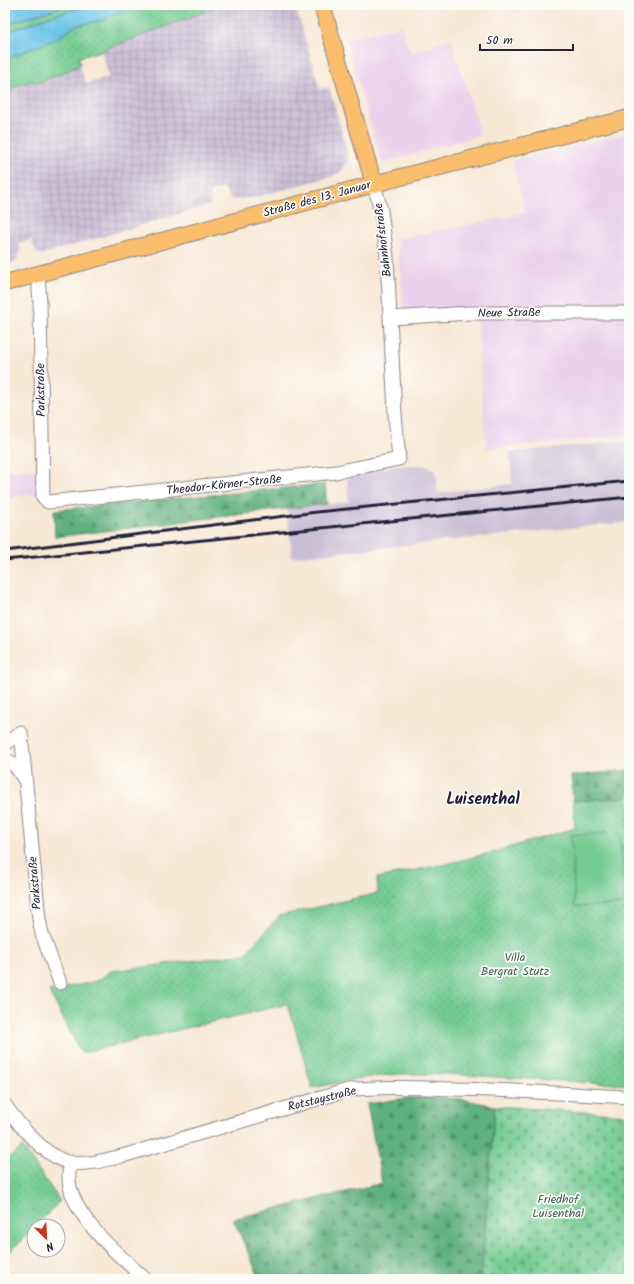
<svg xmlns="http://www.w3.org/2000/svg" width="634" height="1284" viewBox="0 0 634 1284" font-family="Kalam,sans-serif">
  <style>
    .built { fill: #ebd1eb }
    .industrial { fill: url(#industrial-grid) }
    .railway { fill: #cbbfd5 }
    .grass { fill: url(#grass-dots); stroke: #4b7766 }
    .forest { fill: url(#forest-firs); stroke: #40695c }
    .cemetery { fill: url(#cemetery-stones); stroke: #4b7766 }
    .garden { fill: #74cc92; stroke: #4b7766 }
    .water { fill: url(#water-ripples); stroke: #467392 }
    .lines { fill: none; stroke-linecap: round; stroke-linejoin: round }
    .minor-casing { stroke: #8c8588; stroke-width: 15 }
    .major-casing { stroke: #8c8588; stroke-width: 18 }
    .minor { stroke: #fff; stroke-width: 13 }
    .major { stroke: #fabe6d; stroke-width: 16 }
    .rail { stroke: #22223b; stroke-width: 3 }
    .labels { text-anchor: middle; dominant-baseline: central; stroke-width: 3.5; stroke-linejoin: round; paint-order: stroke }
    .street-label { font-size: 12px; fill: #22223b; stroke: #fdfcf7 }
    .park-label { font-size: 12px; fill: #3f5e59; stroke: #fdfcf7 }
    .district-label { font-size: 16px; font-weight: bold; fill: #22223b; stroke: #fdfcf7 }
  </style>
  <defs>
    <pattern id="industrial-grid" width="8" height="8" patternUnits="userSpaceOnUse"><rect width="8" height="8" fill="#cbbfd5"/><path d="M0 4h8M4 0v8" fill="none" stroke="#aea4b8"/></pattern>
    <pattern id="grass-dots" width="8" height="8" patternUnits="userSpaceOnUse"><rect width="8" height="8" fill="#74cc92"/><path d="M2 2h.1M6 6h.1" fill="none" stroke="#64af7f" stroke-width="1.8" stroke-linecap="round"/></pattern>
    <pattern id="forest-firs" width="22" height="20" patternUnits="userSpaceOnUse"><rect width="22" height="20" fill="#5fb07c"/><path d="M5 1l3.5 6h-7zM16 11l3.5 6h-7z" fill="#4e8f67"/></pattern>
    <pattern id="cemetery-stones" width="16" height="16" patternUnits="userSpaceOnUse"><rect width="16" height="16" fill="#74cc92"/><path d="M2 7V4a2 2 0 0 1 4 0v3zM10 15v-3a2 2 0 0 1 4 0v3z" fill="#64af7f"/></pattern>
    <pattern id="water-ripples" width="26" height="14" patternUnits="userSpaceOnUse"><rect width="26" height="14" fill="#6ac4e8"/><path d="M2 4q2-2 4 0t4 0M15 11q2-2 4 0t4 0" fill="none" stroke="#5ca8c8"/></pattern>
  </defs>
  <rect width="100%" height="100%" fill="#fdfcf7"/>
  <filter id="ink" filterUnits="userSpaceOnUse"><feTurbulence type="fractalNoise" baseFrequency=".025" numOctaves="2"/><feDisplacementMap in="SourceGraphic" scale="8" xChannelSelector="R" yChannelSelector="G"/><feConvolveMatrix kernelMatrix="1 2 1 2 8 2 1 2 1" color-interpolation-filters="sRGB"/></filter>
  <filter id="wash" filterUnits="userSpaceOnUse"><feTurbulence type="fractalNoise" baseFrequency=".012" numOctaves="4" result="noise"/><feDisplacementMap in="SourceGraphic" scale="16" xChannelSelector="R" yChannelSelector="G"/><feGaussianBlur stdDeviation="0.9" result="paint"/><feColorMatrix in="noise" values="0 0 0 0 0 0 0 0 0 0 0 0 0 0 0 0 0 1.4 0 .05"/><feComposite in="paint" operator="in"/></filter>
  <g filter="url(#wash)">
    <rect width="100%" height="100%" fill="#f7e8d4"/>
    <!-- built -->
    <path class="built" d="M 401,26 L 411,53 L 451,39 L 481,135 L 382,163 L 346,40 Z
      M 629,133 L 629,436 L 486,449 L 476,308 L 404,311 L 397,239 L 525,213 L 512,161 Z
      M 5,470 L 36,470 L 37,495 L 18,496 L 5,503 Z"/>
    <!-- industrial -->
    <path class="industrial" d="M 222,5 L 295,5 L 320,89 L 329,87 L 347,151 L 348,158 L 345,167 L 340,172 L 330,177 L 256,197 L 232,200 L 224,188 L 211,192 L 210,205 L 40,255 L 36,251 L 31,240 L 18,243 L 20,249 L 19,256 L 15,262 L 5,265 L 5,91 L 29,81 L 41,82 L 80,65 L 86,84 L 109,77 L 101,51 Z"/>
    <!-- railway -->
    <path class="railway" d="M 629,441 L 629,522 L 292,557 L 287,508 L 349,502 L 347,478 L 354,474 L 388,467 L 411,465 L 428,466 L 435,471 L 435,477 L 437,477 L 437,493 L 512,484 L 510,452 Z"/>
    <!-- grass -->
    <path class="grass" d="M 69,5 L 90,5 L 50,16 L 5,33 L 5,24 Z
      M 127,5 L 222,5 L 101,51 L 78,58 L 81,64 L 80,65 L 41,82 L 29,81 L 5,91 L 5,59 L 55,39 L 77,25 L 103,20 L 123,11 Z
      M 629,797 L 629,1085 L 446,1074 L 399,1074 L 361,1078 L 312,1088 L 288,1004 L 81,1053 L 49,991 L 97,981 L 111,971 L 245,954 L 279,916 L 378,893 L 377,878 L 446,864 L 497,851 L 575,828 L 573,801 Z
      M 23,1147 L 60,1201 L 5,1257 L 5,1161 Z"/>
    <!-- forest -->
    <path class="forest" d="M 325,484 L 327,504 L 55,537 L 54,510 Z
      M 629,770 L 629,797 L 573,801 L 571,776 Z
      M 423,1097 L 461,1099 L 495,1106 L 481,1279 L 260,1279 L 233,1219 L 382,1183 L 367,1104 L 399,1099 Z"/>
    <!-- cemetery -->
    <path class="cemetery" d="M 495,1106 L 629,1115 L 629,1279 L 481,1279 Z"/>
    <!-- garden -->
    <path class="garden" d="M 620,833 L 624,904 L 575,907 L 571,835 Z"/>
    <!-- water -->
    <path class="water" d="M 5,5 L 69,5 L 5,24 Z
      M 90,5 L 127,5 L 123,11 L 103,20 L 77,25 L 55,39 L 5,59 L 5,33 L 50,16 Z"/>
  </g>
  <g filter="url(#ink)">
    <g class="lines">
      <defs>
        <path id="minor" d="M 38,275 L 40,303 L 43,497 L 48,502 L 336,472 L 399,459 L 395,414 L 387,257 L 381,211 L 374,184
          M 390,318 L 470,313 L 629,313
          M 5,744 L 21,733 L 39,919 L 42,934 L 60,983
          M 5,759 C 14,763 19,771 24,779
          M 5,1105 C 19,1125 46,1158 71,1163 C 88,1165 106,1160 122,1156 L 348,1090 C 384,1086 419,1088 455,1089 C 513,1090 571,1094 629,1097
          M 70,1162 C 69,1170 68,1179 70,1187 C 79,1223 119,1255 145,1279"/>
        <path id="major" d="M 322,5 L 374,184
          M 5,283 L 374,184 L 629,118"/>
      </defs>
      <!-- minor casing -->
      <use href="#minor" class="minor-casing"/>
      <!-- major casing -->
      <use href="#major" class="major-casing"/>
      <!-- minor -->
      <use href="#minor" class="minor"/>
      <!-- major -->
      <use href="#major" class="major"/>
      <!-- rail -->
      <path class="rail" d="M 5,551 L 317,512 L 629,481
        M 5,560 L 629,497"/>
    </g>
  </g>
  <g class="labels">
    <!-- street labels -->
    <g class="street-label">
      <text transform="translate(317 199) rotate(-15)">Straße des 13. Januar</text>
      <text transform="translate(383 240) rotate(-97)">Bahnhofstraße</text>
      <text transform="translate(509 313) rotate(-1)">Neue Straße</text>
      <text transform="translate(41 390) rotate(-91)">Parkstraße</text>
      <text transform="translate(224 485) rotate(-6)">Theodor-Körner-Straße</text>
      <text transform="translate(35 883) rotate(-95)">Parkstraße</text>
      <text transform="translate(322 1099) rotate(-14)">Rotstaystraße</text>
    </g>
    <!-- park labels -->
    <g class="park-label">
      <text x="515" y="957">Villa<tspan x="515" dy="14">Bergrat Stutz</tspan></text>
      <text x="558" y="1199">Friedhof<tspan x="558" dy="14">Luisenthal</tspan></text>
    </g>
    <!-- district labels -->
    <g class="district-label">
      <text x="483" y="799">Luisenthal</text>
    </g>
  </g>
  <!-- margin -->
  <rect width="634" height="1284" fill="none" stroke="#fdfcf7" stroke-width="20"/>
  <!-- north arrow -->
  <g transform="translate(46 1238) rotate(156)"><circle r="19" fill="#fdfcf7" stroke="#a5a5ac"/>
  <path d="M0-3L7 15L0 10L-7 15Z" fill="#c8321e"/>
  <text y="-6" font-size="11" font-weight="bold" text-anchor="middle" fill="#22223b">N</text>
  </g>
  <!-- scale -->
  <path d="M480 44v6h93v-6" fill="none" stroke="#22223b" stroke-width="2"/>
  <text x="486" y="44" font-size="12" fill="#22223b" stroke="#fdfcf7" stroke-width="3" paint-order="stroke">50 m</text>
</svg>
